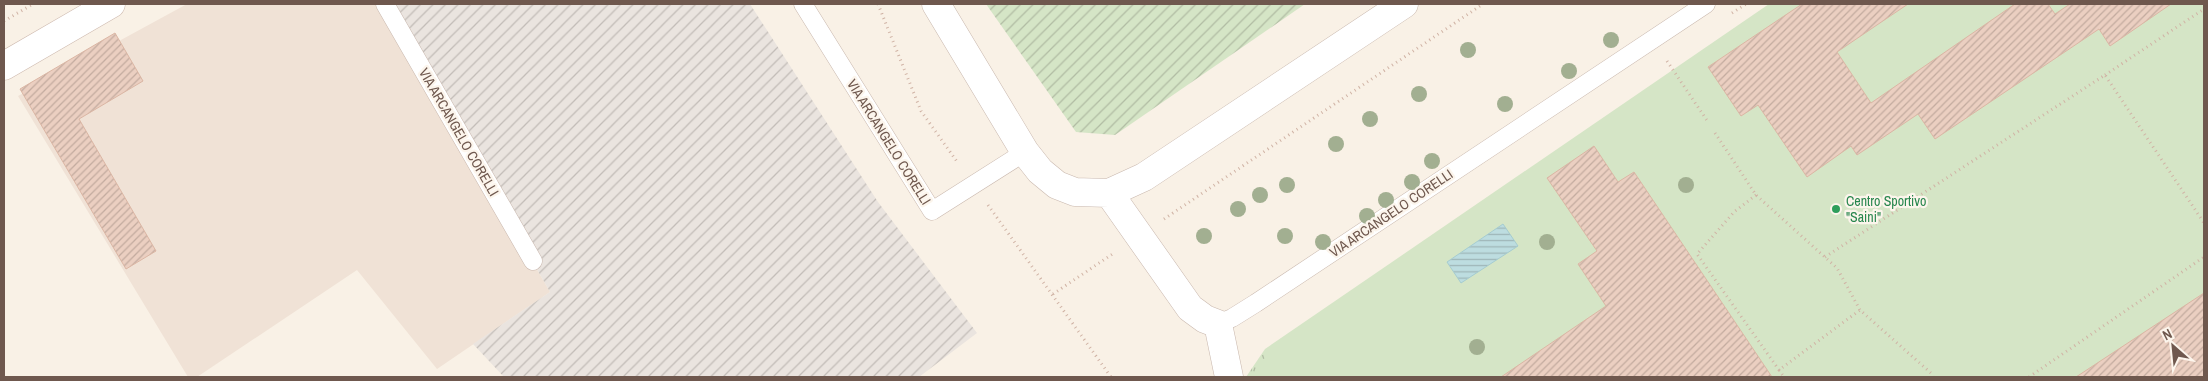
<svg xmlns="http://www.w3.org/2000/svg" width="2208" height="381" viewBox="0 0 2208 381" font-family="'Archivo Narrow',sans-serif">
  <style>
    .residential { fill: #f0e2d6 }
    .industrial { fill: url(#industrial-furrows) }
    .park { fill: url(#park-tufts) }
    .garden { fill: url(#garden-furrows) }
    .pitch { fill: #d5e5c6 }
    .water { fill: url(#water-rules); stroke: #a5ccd0 }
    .building { fill: url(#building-hatch); stroke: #dbb6a4 }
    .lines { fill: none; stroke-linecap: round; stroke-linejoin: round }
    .lane-casing { stroke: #c9b8ae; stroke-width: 19 }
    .street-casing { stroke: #c9b8ae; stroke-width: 29 }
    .secondary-casing { stroke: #cebaaf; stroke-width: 29 }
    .path { stroke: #d0b3a5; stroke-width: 3; stroke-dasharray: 1 4; stroke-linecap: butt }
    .lane { stroke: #fff; stroke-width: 18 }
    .street { stroke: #fff; stroke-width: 28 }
    .secondary { stroke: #fff; stroke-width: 28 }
    .tree { fill: #a2af91 }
    .leisure-dot { fill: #2e9e5b; stroke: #fcf5ec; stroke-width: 2 }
    .labels { text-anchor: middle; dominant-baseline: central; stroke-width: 4.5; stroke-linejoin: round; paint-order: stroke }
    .street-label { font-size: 14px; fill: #6f584e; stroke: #fcf5ec }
    .leisure-label { font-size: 14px; fill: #27864d; stroke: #fcf5ec; text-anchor: start }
  </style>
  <defs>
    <pattern id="industrial-furrows" width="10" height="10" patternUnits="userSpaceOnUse" patternTransform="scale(1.25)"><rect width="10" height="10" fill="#eae4df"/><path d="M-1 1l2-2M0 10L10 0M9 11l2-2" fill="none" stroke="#c2bcb7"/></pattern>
    <pattern id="park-tufts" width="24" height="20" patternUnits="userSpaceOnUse" patternTransform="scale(1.25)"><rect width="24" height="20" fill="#d5e5c6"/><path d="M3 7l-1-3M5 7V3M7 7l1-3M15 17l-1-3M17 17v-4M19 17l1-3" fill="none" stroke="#b1bca3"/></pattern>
    <pattern id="garden-furrows" width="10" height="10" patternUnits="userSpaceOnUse" patternTransform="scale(1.25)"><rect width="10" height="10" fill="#d5e5c6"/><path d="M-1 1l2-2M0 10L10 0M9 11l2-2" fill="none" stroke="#b1bca3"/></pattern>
    <pattern id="water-rules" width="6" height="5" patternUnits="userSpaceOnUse" patternTransform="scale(1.25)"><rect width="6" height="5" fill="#bddde0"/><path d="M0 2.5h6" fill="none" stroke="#9eb6b8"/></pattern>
    <pattern id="building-hatch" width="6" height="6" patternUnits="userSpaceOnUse" patternTransform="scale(1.25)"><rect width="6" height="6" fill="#ebcfc1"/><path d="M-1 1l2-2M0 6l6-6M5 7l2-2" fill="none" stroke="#c3ab9f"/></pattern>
  </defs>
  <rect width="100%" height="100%" fill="#f9f1e6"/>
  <!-- residential -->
  <path class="residential" d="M 187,4 L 384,4 L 550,292 L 437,369 L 357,270 L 197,377 L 188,377 L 18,96 Z"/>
  <!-- industrial -->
  <path class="industrial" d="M 384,4 L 750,4 L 878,202 L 977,333 L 919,377 L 504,377 L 473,344 L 550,292 Z"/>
  <!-- park -->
  <path class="park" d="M 1265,349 L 1265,377 L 1246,377 Z"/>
  <!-- garden -->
  <path class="garden" d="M 986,4 L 1305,4 L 1115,135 L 1076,132 Z"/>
  <!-- pitch -->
  <path class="pitch" d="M 1769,4 L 2204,4 L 2204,377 L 1265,377 L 1265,349 Z"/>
  <!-- water -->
  <path class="water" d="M 1503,224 L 1518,246 L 1461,283 L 1447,262 Z"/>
  <!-- building -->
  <path class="building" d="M 1802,4 L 1908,4 L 1837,52 L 1871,103 L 2015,4 L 2048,4 L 2055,14 L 2070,4 L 2171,4 L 2110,46 L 2099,29 L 1935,139 L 1918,114 L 1857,155 L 1851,146 L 1807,177 L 1758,105 L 1741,116 L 1708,67 Z
    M 115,33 L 143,81 L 79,119 L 156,251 L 126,269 L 20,89 Z
    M 1594,146 L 1618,182 L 1634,172 L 1772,377 L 1501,377 L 1606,306 L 1578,264 L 1597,251 L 1547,178 Z
    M 2204,293 L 2204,377 L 2076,377 Z"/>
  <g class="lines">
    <defs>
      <path id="lane" d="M 385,4 L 533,261
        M 803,4 L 932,211 L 1025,152
        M 1218,324 L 1232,318 L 1256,303 L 1706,4"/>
      <path id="street" d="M 936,4 L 1025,152 L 1040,171 L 1057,185 L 1075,192 L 1109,193 L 1144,177 L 1404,4
        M 1109,193 L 1190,308 L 1205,319 L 1218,324 L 1229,377"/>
      <path id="secondary" d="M 4,66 L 111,4"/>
    </defs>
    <!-- lane casing -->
    <use href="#lane" class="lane-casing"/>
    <!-- street casing -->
    <use href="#street" class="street-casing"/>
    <!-- secondary casing -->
    <use href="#secondary" class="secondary-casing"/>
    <!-- path -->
    <path class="path" d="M 878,4 L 921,111 L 958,163
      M 1732,13 L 1746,4
      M 4,21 L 33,4
      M 1667,61 L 1708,122
      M 2105,75 L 2204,9
      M 1715,133 L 1756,195 L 1837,268 L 1860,310 L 1932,374 L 1933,377
      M 1756,195 L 1734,212 L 1697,254 L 1779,370 L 1860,310
      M 988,205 L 1111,377
      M 1164,219 L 1483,4
      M 1825,257 L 2105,75 L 2204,223
      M 1053,294 L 1114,253
      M 1779,370 L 1784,377
      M 2029,377 L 2204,257"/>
    <!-- lane -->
    <use href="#lane" class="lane"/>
    <!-- street -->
    <use href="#street" class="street"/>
    <!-- secondary -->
    <use href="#secondary" class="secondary"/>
  </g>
  <!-- trees -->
  <g class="tree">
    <circle cx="1611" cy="40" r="8"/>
    <circle cx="1468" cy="50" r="8"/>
    <circle cx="1569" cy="71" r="8"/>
    <circle cx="1419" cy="94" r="8"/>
    <circle cx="1505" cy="104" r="8"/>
    <circle cx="1370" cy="119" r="8"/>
    <circle cx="1336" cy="144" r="8"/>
    <circle cx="1432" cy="161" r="8"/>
    <circle cx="1412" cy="182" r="8"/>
    <circle cx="1287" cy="185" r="8"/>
    <circle cx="1686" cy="185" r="8"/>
    <circle cx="1260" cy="195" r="8"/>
    <circle cx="1386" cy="200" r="8"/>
    <circle cx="1238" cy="209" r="8"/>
    <circle cx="1367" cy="216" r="8"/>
    <circle cx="1204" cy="236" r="8"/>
    <circle cx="1285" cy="236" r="8"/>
    <circle cx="1323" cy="242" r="8"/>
    <circle cx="1547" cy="242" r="8"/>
    <circle cx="1477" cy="347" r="8"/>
  </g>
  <!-- markers -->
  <circle class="leisure-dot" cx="1836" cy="209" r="5"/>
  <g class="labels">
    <!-- street labels -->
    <g class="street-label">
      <text transform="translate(459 132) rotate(60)">VIA ARCANGELO CORELLI</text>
      <text transform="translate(889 142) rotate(58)">VIA ARCANGELO CORELLI</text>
      <text transform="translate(1391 213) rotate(-34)">VIA ARCANGELO CORELLI</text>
    </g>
    <!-- leisure labels -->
    <g class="leisure-label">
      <text x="1846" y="201">Centro Sportivo<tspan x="1846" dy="16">"Saini"</tspan></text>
    </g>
  </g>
  <!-- border -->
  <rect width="2208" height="381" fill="none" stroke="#6f584e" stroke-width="10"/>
  <!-- north arrow -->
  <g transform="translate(2173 346) rotate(333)" stroke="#fcf5ec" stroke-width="4" paint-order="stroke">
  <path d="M0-4L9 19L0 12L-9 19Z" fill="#6f584e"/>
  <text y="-8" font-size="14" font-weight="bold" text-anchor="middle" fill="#6f584e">N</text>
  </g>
</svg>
